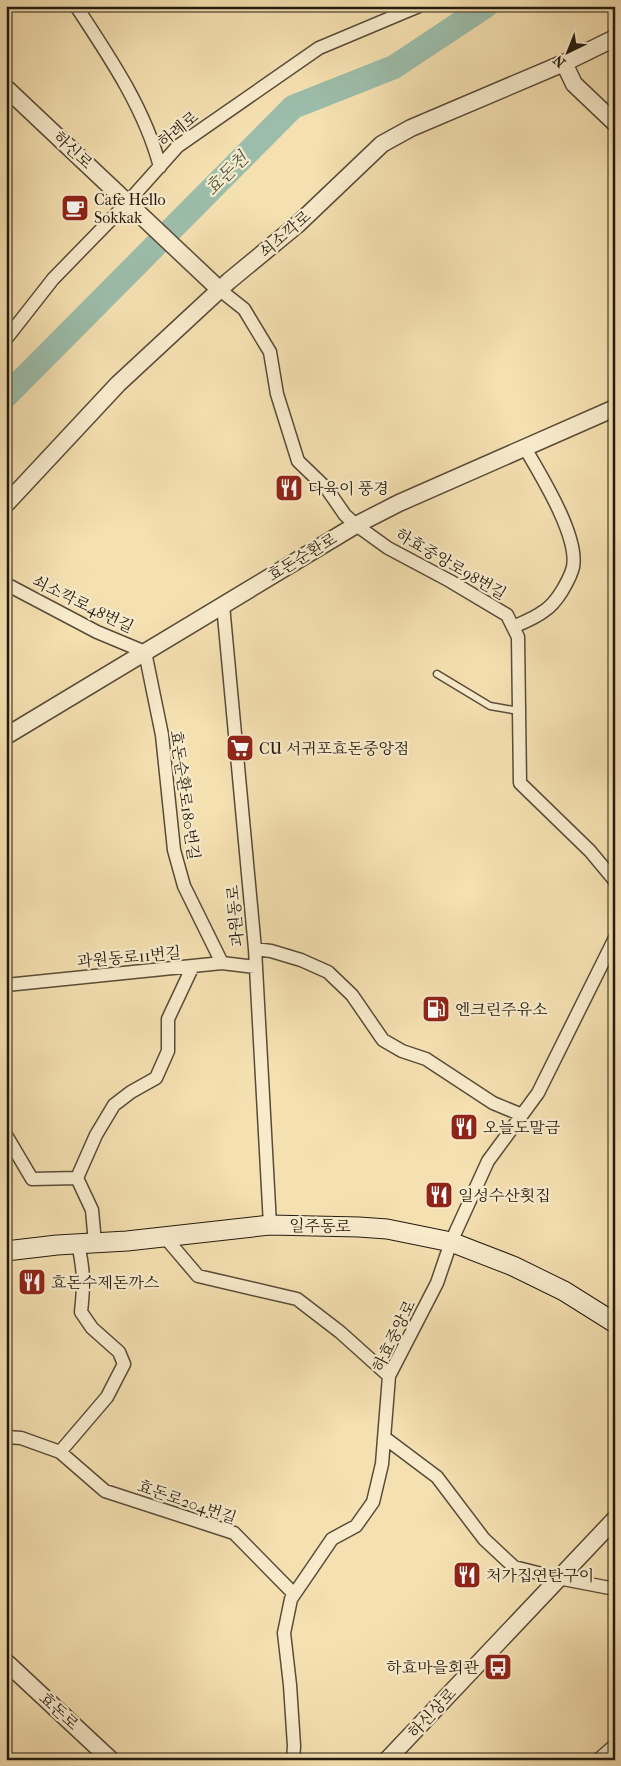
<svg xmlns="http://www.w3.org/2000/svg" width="621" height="1766" viewBox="0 0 621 1766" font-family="'IM FELL French Canon','Noto Serif KR',serif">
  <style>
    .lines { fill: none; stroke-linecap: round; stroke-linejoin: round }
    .river { stroke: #9cbdaa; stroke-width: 24 }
    .service-casing { stroke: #584c38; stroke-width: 9 }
    .minor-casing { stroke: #584c38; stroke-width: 15 }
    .tertiary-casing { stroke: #584c38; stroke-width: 19 }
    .secondary-casing { stroke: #231a0f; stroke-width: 21 }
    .service { stroke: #f8ebcc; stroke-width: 6 }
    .minor { stroke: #f8ebcc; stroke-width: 12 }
    .tertiary { stroke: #f8ebcc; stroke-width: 16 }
    .secondary { stroke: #f8ebcc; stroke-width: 19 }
    .labels { text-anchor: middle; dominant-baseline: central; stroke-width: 4.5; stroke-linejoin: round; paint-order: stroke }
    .street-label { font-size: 16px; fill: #231a0f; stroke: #f8ebcc }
    .poi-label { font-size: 16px; fill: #231a0f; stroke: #f8ebcc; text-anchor: start }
    .water-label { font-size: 18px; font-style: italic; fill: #4d5345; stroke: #f8ebcc }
  </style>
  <rect width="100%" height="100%" fill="#f5e0b1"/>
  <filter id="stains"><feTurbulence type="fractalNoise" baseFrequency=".004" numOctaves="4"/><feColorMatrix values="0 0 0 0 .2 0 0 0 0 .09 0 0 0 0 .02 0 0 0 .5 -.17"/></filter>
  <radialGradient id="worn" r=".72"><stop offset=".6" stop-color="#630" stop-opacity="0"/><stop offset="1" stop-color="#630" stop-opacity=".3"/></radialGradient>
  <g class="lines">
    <!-- river -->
    <path class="river" d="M 6,396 L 293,107 L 394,67 L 486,6"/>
    <defs>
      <path id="service" d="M 437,674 L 490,706 L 519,711"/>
      <path id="minor" d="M 76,6 C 109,56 145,109 160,167
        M 220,290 L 244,309 L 270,352 L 277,394 L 298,461 L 327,489 L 345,515 L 356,525 L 388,548 L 450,581 L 507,615 L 518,637 L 520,783 L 590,851 L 615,881
        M 6,339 L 53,279 L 127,203 L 178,146 L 319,48 L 419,6
        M 6,584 L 97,632 L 145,652 L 162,735 L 174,850 L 184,886 L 222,963
        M 223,605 L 255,949 L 270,1225
        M 513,627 C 524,622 535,618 544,611 C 552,606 557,599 562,591 C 566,584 571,576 573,567 C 579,536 540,474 525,448
        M 255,949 L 271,951 L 301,960 L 328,972 L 352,995 L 383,1040 L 402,1051 L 426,1059 L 493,1103 L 522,1115
        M 6,985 L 222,963 L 255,967
        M 6,1135 L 32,1179 L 77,1178
        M 164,1236 L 198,1276 L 297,1299 L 340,1332 L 389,1376
        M 95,1243 L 92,1210 L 77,1178 L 96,1135 L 114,1105 L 131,1092 L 156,1078 L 168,1051 L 168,1019 L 192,968
        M 6,1437 L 21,1438 L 60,1452 L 105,1491 L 234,1533 L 294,1594
        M 385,1438 L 437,1477 L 484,1539 L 514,1567 L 558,1578 L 615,1589
        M 60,1452 L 107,1397 L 124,1364 L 119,1352 L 92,1328 L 81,1312 C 84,1285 84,1271 78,1244
        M 293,1760 L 294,1746 L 290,1685 L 284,1633 L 291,1599 L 332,1539 L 356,1526 L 373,1502 L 382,1464 L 389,1376 L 437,1283 L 451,1242 L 488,1161 L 538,1093 L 615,938
        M 598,1760 L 615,1745"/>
      <path id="tertiary" d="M 564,63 L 574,84 L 615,123
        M 6,88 L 220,290
        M 6,504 L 118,384 L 229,281 L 297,225 L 382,144 L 411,128 L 564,63 L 615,38
        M 6,736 L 356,525 L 399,503 L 615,408
        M 6,1662 L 111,1760
        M 387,1760 L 615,1519"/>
      <path id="secondary" d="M 6,1251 L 57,1245 L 127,1241 L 270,1225 L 359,1227 L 387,1229 L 451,1242 L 513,1266 L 564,1291 L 615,1323"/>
    </defs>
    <!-- service casing -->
    <use href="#service" class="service-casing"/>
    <!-- minor casing -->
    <use href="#minor" class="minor-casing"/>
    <!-- tertiary casing -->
    <use href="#tertiary" class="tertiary-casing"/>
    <!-- secondary casing -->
    <use href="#secondary" class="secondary-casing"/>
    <!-- service -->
    <use href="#service" class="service"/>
    <!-- minor -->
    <use href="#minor" class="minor"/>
    <!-- tertiary -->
    <use href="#tertiary" class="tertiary"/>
    <!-- secondary -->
    <use href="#secondary" class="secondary"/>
  </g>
  <!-- icons -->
  <defs>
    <symbol id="cafe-square" viewBox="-11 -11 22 22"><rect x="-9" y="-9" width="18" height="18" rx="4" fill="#8f2418" stroke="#f8ebcc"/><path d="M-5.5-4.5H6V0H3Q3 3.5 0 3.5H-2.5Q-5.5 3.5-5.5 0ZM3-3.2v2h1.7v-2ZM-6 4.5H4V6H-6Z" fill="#fff"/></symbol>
    <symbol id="restaurant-square" viewBox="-11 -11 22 22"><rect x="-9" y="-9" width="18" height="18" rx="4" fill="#8f2418" stroke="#f8ebcc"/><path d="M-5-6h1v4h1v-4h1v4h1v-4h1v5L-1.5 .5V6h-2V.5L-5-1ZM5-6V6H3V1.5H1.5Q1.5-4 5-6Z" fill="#fff"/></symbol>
    <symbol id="supermarket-square" viewBox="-11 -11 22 22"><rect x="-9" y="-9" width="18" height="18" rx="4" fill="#8f2418" stroke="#f8ebcc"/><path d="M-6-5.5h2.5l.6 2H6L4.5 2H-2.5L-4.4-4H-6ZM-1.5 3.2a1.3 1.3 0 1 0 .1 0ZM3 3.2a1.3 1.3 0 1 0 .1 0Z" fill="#fff"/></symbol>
    <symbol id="fuel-square" viewBox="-11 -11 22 22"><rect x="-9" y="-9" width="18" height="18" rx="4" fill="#8f2418" stroke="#f8ebcc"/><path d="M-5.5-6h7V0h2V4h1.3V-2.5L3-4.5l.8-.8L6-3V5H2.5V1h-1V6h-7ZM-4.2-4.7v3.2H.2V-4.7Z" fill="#fff"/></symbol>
    <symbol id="bus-square" viewBox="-11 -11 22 22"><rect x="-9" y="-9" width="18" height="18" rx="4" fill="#8f2418" stroke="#f8ebcc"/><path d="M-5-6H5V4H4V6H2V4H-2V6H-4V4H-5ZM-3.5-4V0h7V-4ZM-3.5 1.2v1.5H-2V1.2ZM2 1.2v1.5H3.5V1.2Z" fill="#fff"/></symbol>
  </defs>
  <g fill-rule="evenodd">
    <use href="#cafe-square" x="59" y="192" width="32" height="32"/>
    <use href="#restaurant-square" x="273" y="472" width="32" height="32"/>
    <use href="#supermarket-square" x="224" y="732" width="32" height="32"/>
    <use href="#fuel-square" x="420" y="993" width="32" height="32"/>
    <use href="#restaurant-square" x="448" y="1111" width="32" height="32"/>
    <use href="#restaurant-square" x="423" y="1179" width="32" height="32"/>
    <use href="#restaurant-square" x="16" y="1266" width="32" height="32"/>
    <use href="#restaurant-square" x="451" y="1559" width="32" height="32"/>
    <use href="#bus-square" x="482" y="1651" width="32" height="32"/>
  </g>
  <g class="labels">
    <!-- street labels -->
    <g class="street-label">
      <text transform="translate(178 129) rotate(-39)">하례로</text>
      <text transform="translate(73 150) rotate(43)">하신로</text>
      <text transform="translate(285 234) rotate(-41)">쇠소깍로</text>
      <text transform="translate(302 557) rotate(-31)">효돈순환로</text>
      <text transform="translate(451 564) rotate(30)">하효중앙로98번길</text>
      <text transform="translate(83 604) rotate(26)">쇠소깍로48번길</text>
      <text transform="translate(185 795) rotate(82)">효돈순환로180번길</text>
      <text transform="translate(235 916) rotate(-95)">과원동로</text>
      <text transform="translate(129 957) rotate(-5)">과원동로11번길</text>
      <text transform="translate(320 1226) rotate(1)">일주동로</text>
      <text transform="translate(394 1336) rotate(-64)">하효중앙로</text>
      <text transform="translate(187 1502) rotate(19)">효돈로204번길</text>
      <text transform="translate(59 1711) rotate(43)">효돈로</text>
      <text transform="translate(432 1713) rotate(-47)">하신상로</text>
    </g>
    <!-- poi labels -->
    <g class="poi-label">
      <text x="94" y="199">Cafe Hello<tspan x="94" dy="18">Sokkak</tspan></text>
      <text x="308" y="488">다육이 풍경</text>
      <text x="259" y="748">CU 서귀포효돈중앙점</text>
      <text x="455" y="1009">엔크린주유소</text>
      <text x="483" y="1127">오늘도말금</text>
      <text x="458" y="1195">일성수산횟집</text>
      <text x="51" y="1282">효돈수제돈까스</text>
      <text x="486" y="1575">처가집연탄구이</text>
      <text x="479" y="1667" text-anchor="end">하효마을회관</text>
    </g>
    <!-- water labels -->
    <g class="water-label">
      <text transform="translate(227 174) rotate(-45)">효돈천</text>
    </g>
  </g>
  <!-- margin -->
  <rect width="621" height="1766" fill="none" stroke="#f5e0b1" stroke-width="25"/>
  <rect x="8" y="8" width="606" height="1751" fill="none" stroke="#231a0f" stroke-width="2.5"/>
  <rect x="12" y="12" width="596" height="1741" fill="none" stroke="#231a0f"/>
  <!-- north arrow -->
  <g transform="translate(568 52) rotate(223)" stroke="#f8ebcc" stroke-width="4" paint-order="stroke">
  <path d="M0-4L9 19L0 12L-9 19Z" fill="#231a0f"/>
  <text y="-8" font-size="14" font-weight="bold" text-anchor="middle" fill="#231a0f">N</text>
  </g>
  <rect width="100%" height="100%" filter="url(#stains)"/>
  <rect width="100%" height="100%" fill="url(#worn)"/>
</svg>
